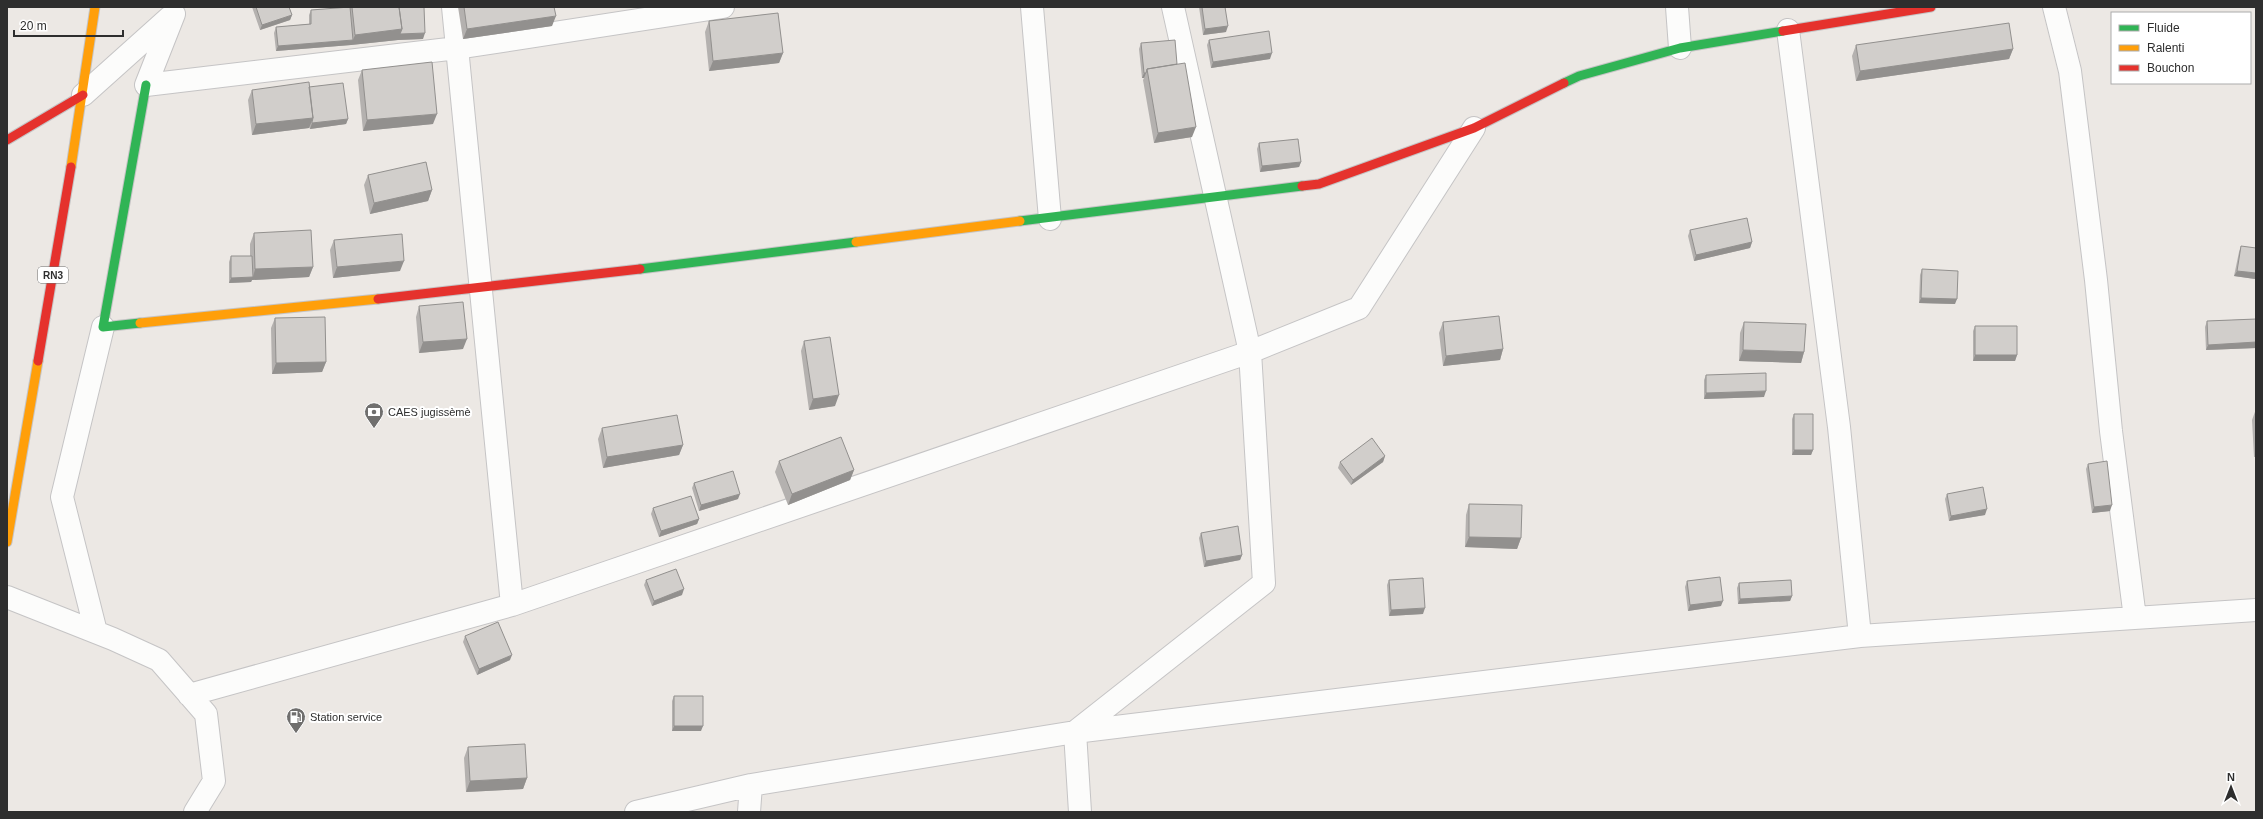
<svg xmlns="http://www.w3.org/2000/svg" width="2263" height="819" viewBox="0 0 2263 819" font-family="Arial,sans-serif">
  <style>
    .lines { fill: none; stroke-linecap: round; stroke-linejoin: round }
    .street-casing { stroke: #c5c4c5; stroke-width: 24 }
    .fast-casing { stroke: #c5c4c5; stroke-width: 11 }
    .slow-casing { stroke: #c5c4c5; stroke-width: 11 }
    .jam-casing { stroke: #c5c4c5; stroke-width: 11 }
    .street { stroke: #fcfcfb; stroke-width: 22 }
    .fast { stroke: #30b455; stroke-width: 9 }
    .slow { stroke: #ff9f0a; stroke-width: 9 }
    .jam { stroke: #e5322d; stroke-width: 9 }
    .wall { fill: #b4b1af }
    .shaded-wall { fill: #92908e }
    .building { fill: #d1cecb; stroke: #92908e }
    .labels { text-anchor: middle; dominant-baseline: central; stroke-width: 4; stroke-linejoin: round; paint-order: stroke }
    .shield { fill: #fff; stroke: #6d6d6d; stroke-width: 1 }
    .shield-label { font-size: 10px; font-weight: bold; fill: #2e2e2e }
    .poi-label { font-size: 11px; fill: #2e2e2e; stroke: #fff; text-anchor: start }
  </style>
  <rect width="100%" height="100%" fill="#ece8e4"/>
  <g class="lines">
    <defs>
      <path id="street" d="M 453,7 L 512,605
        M 1032,7 L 1050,219
        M 1677,7 L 1680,48
        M 2054,7 L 2070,71 L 2096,280 L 2111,431 L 2135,618
        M 174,14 L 146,85 L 457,48 L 723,7
        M 1788,30 L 1839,427 L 1860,636
        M 83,95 L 170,17
        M 7,597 L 113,639 L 159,660 L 206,714 L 214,781 L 195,812
        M 96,632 L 62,497 L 103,327
        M 189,695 L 512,605 L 1250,352 L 1359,308 L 1474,128
        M 636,812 L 751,785 L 1075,732 L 1860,636 L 2256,610
        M 749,812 L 751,785
        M 1080,812 L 1075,732 L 1264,583 L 1250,352 L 1173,7"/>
      <path id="fast" d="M 1564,83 L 1579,76 L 1680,48 L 1783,31
        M 1020,221 L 1302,186
        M 640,269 L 856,242
        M 140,323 L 103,327 L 146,85"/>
      <path id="slow" d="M 71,167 L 95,7
        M 856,242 L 1020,221
        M 140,323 L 378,299
        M 7,542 L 38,361"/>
      <path id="jam" d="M 1783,31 L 1931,7
        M 7,140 L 83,95
        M 1302,186 L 1319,184 L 1474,128 L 1564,83
        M 378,299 L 640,269
        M 38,361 L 71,167"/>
    </defs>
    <!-- street casing -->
    <use href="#street" class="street-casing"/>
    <!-- fast casing -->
    <use href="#fast" class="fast-casing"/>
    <!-- slow casing -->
    <use href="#slow" class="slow-casing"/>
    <!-- jam casing -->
    <use href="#jam" class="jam-casing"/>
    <!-- street -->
    <use href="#street" class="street"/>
    <!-- fast -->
    <use href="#fast" class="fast"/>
    <!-- slow -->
    <use href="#slow" class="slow"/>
    <!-- jam -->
    <use href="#jam" class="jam"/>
  </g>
  <!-- wall -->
  <path class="wall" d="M 252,7 L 289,7 L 292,15 L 290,20 L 260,30 Z
    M 349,7 L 424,7 L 423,39 L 398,40 L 351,45 L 276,51 L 274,33 L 276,27 L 309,24 L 309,15 L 311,10 L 349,8 Z
    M 458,7 L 554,7 L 552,26 L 463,39 Z
    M 1199,7 L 1225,7 L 1226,32 L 1203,35 Z
    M 709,21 L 783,53 L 779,63 L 709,71 L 705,32 Z
    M 1209,40 L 1270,59 L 1211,68 L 1207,45 Z
    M 1141,43 L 1177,64 L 1192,137 L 1154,143 L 1143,80 L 1144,78 L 1142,78 L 1139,49 Z
    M 1856,45 L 2013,49 L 2009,59 L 1856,81 L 1852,56 Z
    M 362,70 L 433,124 L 363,131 L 358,80 Z
    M 309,87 L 348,119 L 346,124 L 310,129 L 309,127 L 309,128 L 252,135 L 248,100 L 252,90 Z
    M 1259,143 L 1301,162 L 1299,167 L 1260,172 L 1257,149 Z
    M 368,175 L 432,190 L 428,201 L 370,214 L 364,185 Z
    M 1690,230 L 1752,242 L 1750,248 L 1694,261 L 1688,236 Z
    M 254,233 L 313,267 L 309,277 L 252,280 L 251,282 L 229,283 L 229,262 L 231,256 L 250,256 L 250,244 Z
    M 334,240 L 400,271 L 333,278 L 330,250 Z
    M 2241,246 L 2255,279 L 2234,276 L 2239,252 Z
    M 1922,269 L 1955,304 L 1919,303 L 1920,275 Z
    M 419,306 L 463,349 L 419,353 L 416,317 Z
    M 275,318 L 326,362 L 322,372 L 272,374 L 271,328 Z
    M 2256,319 L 2256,348 L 2206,350 L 2205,327 L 2207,321 Z
    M 1443,322 L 1503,349 L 1500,360 L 1443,366 L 1439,333 Z
    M 1744,322 L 1804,352 L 1801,363 L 1739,361 L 1740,333 Z
    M 1975,326 L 2017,355 L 2015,361 L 1973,361 L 1973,331 Z
    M 804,341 L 835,406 L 809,410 L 801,351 Z
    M 1706,375 L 1764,397 L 1704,399 L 1704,380 Z
    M 2256,409 L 2256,457 L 2254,457 L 2252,420 Z
    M 1794,414 L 1813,450 L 1811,455 L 1792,455 L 1792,419 Z
    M 602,428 L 683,445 L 679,455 L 603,468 L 598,439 Z
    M 1385,456 L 1383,462 L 1351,485 L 1338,468 L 1340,462 Z
    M 779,461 L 854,470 L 850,480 L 788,505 L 775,472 Z
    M 2088,464 L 2110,511 L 2092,513 L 2086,469 Z
    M 694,483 L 738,499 L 699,511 L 692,488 Z
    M 1947,494 L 1985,515 L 1949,521 L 1945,499 Z
    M 1469,504 L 1521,538 L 1517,549 L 1465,547 L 1466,515 Z
    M 653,508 L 699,519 L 697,524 L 659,537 L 651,514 Z
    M 1201,533 L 1242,555 L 1240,560 L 1204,567 L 1199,538 Z
    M 646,580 L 682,595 L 652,606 L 644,585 Z
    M 1389,580 L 1423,614 L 1389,616 L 1387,585 Z
    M 1687,581 L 1721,606 L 1688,611 L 1685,587 Z
    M 1739,583 L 1792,596 L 1790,601 L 1738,604 L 1737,588 Z
    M 465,636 L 510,660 L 477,675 L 463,642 Z
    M 674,696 L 701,731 L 672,731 L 672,701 Z
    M 468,747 L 527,778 L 523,789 L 466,792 L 464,758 Z"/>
  <!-- shaded-wall -->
  <path class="shaded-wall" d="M 292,15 L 290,20 L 260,30 L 262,25 Z
    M 556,16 L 552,26 L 463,39 L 467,29 Z
    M 1228,26 L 1226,32 L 1203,35 L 1205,29 Z
    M 402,29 L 398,40 L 351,45 L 276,51 L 278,46 L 353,40 L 355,35 Z
    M 425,33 L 423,39 L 398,40 L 400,34 Z
    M 2013,49 L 2009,59 L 1856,81 L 1860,71 Z
    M 783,53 L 779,63 L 709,71 L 713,61 Z
    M 1272,53 L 1270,59 L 1211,68 L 1213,62 Z
    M 1144,73 L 1146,73 L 1144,78 L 1142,78 Z
    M 437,114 L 433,124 L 363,131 L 367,120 Z
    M 313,118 L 309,128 L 252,135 L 256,124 Z
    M 348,119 L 346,124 L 310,129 L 312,123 Z
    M 1196,127 L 1192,137 L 1154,143 L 1158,133 Z
    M 1301,162 L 1299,167 L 1260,172 L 1262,166 Z
    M 432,190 L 428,201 L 370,214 L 374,203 Z
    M 1752,242 L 1750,248 L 1694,261 L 1696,255 Z
    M 404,261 L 400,271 L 333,278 L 337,267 Z
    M 313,267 L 309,277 L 252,280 L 251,282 L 229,283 L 231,278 L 253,277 L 255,269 Z
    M 2237,271 L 2256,273 L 2256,277 L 2255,279 L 2234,276 Z
    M 1921,298 L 1957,299 L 1955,304 L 1919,303 Z
    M 467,339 L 463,349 L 419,353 L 423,342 Z
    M 2256,342 L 2256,348 L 2206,350 L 2208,345 Z
    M 1503,349 L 1500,360 L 1443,366 L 1446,356 Z
    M 1743,350 L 1804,352 L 1801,363 L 1739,361 Z
    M 1975,355 L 2017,355 L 2015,361 L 1973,361 Z
    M 326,362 L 322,372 L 272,374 L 276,363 Z
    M 1766,391 L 1764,397 L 1704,399 L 1706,393 Z
    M 839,395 L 835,406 L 809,410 L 813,399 Z
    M 683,445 L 679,455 L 603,468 L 607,457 Z
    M 1794,450 L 1813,450 L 1811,455 L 1792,455 Z
    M 1385,456 L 1383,462 L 1351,485 L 1353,480 Z
    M 854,470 L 850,480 L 788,505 L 792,494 Z
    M 740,494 L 738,499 L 699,511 L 701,505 Z
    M 2112,505 L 2110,511 L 2092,513 L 2094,507 Z
    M 1987,509 L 1985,515 L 1949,521 L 1951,516 Z
    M 699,519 L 697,524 L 659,537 L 661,531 Z
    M 1469,537 L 1521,538 L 1517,549 L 1465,547 Z
    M 1242,555 L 1240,560 L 1204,567 L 1206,561 Z
    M 684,589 L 682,595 L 652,606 L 654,601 Z
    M 1792,596 L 1790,601 L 1738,604 L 1740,599 Z
    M 1723,601 L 1721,606 L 1688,611 L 1690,605 Z
    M 1425,608 L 1423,614 L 1389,616 L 1391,610 Z
    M 512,655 L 510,660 L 477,675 L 479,669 Z
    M 674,726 L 703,726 L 701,731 L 672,731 Z
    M 527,778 L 523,789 L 466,792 L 470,781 Z"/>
  <!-- building -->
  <path class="building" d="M 256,7 L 289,7 L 292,15 L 262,25 Z
    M 350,7 L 353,40 L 278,46 L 276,27 L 311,24 L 311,10 Z
    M 352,7 L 399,7 L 402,29 L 355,35 Z
    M 399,7 L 424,7 L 425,33 L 400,34 L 402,29 Z
    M 464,7 L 554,7 L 556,16 L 467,29 Z
    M 1202,7 L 1225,7 L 1228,26 L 1205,29 Z
    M 778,13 L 783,53 L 713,61 L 709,21 Z
    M 2009,23 L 2013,49 L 1860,71 L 1856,45 Z
    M 1269,31 L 1272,53 L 1213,62 L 1209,40 Z
    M 1175,40 L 1177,64 L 1147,69 L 1146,73 L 1144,73 L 1141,43 Z
    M 432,62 L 437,114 L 367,120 L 362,70 Z
    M 1185,63 L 1196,127 L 1158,133 L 1147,69 Z
    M 309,82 L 313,118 L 256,124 L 252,90 Z
    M 343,83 L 348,119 L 312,123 L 312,122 L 313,118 L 309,87 Z
    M 1298,139 L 1301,162 L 1262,166 L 1259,143 Z
    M 426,162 L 432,190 L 374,203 L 368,175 Z
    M 1747,218 L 1752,242 L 1696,255 L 1690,230 Z
    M 311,230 L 313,267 L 255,269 L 254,233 Z
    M 402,234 L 404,261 L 337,267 L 334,240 Z
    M 2241,246 L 2256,248 L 2256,273 L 2237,271 Z
    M 231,256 L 252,256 L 253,277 L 231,278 Z
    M 1922,269 L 1958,271 L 1957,299 L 1921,298 Z
    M 463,302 L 467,339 L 423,342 L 419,306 Z
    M 1499,316 L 1503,349 L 1446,356 L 1443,322 Z
    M 325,317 L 326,362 L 276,363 L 275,318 Z
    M 2256,319 L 2256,342 L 2208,345 L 2207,321 Z
    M 1744,322 L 1806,324 L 1804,352 L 1743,350 Z
    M 1975,326 L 2017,326 L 2017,355 L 1975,355 Z
    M 830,337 L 839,395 L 813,399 L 804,341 Z
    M 1766,373 L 1766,391 L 1706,393 L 1706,375 Z
    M 1794,414 L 1813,414 L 1813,450 L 1794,450 Z
    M 677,415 L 683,445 L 607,457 L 602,428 Z
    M 841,437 L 854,470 L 792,494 L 779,461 Z
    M 1372,438 L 1385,456 L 1353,480 L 1340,462 Z
    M 2107,461 L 2112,505 L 2094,507 L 2088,464 Z
    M 733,471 L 740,494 L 701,505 L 694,483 Z
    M 1983,487 L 1987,509 L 1951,516 L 1947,494 Z
    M 691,496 L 699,519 L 661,531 L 653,508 Z
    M 1469,504 L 1522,505 L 1521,538 L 1469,537 Z
    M 1238,526 L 1242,555 L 1206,561 L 1201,533 Z
    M 676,569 L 684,589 L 654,601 L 646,580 Z
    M 1720,577 L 1723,601 L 1690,605 L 1687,581 Z
    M 1423,578 L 1425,608 L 1391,610 L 1389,580 Z
    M 1791,580 L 1792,596 L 1740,599 L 1739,583 Z
    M 498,622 L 512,655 L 479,669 L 465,636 Z
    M 674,696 L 703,696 L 703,726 L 674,726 Z
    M 525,744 L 527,778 L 470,781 L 468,747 Z"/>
  <!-- icons -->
  <defs>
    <symbol id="bank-pin" viewBox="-11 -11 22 30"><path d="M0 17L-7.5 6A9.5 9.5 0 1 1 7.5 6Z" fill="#706f6e" stroke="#fff"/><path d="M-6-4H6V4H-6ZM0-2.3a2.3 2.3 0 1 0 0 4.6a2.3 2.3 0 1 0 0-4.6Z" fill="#fff"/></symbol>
    <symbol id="fuel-pin" viewBox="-11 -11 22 30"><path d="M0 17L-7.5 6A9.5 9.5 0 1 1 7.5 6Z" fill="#706f6e" stroke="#fff"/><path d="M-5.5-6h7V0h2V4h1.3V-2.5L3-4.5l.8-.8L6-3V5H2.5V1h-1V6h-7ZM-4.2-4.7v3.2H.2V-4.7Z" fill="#fff"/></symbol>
  </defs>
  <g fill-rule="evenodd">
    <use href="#bank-pin" x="363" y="401" width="22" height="30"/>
    <use href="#fuel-pin" x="285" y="706" width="22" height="30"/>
  </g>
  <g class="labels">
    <!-- shield labels -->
    <rect class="shield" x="38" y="267" width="30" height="16" rx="3"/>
    <g class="shield-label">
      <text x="53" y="275">RN3</text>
    </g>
    <!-- poi labels -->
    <g class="poi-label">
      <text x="388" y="412">CAES jugissèmè</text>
      <text x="310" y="717">Station service</text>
    </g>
  </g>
  <!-- border -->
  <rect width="2263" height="819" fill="none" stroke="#2e2e2e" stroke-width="16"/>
  <!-- legend -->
  <rect x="2111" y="12" width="140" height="72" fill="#ffffff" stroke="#ababab"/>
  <rect x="2119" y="25" width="20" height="6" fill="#30b455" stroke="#ababab"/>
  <text x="2147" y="32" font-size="12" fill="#2e2e2e">Fluide</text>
  <rect x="2119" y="45" width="20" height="6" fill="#ff9f0a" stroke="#ababab"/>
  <text x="2147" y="52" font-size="12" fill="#2e2e2e">Ralenti</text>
  <rect x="2119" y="65" width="20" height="6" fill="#e5322d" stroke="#ababab"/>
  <text x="2147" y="72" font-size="12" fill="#2e2e2e">Bouchon</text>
  <!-- north arrow -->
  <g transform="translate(2231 787)" stroke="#ffffff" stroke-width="3" paint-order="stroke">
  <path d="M0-3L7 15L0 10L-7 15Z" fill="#2e2e2e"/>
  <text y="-6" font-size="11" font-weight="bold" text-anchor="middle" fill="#2e2e2e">N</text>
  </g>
  <!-- scale -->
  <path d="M14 30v6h109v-6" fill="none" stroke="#2e2e2e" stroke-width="2"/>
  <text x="20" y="30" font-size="12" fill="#2e2e2e" stroke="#ffffff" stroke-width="3" paint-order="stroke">20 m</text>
</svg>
